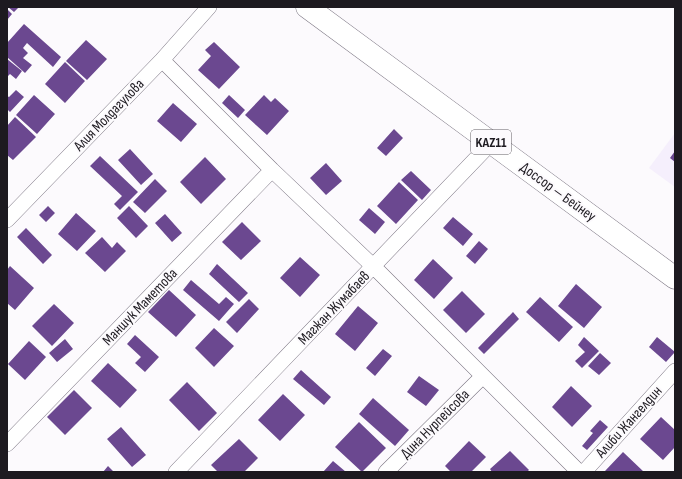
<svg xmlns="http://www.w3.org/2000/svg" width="682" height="479" viewBox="0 0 682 479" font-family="'Sofia Sans Condensed',sans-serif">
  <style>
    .built { fill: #f5effc }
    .building { fill: #6b4890 }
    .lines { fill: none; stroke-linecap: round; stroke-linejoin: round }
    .street-casing { stroke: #7c7683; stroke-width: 16 }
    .highway-casing { stroke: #7c7683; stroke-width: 23 }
    .street { stroke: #fff; stroke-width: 15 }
    .highway { stroke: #fff; stroke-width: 22 }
    .labels { text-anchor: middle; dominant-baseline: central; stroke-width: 4; stroke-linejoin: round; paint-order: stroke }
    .shield { fill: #fcfafd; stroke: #605d62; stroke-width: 1 }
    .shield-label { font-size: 14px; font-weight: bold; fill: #1d1a20 }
    .street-label { font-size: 15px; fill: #1d1a20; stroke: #fcfafd }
  </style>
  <rect width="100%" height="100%" fill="#fcfafd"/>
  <!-- built -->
  <path class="built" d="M 675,133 L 675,187 L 649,168 Z"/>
  <!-- building -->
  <path class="building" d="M 8,7 L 19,7 L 14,12 Z
    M 7,9 L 12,14 L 7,20 Z
    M 24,24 L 61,57 L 53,67 L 27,43 L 23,48 L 28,53 L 23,58 L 32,65 L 25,73 L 7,57 L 7,43 Z
    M 86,40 L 107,59 L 87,80 L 66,61 Z
    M 214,42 L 240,67 L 219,89 L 198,70 L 211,56 L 205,50 Z
    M 7,59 L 22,71 L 16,79 L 10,74 L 7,77 Z
    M 65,62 L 85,81 L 65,103 L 45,84 Z
    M 16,90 L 24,97 L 10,112 L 7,109 L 7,96 L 9,97 Z
    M 34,95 L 55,114 L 37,134 L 16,115 Z
    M 229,95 L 245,110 L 238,118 L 222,103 Z
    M 264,95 L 271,102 L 275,98 L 289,111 L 267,135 L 245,115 Z
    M 173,103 L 197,124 L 181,142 L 157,121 Z
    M 15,117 L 36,137 L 13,160 L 7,155 L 7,126 Z
    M 394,129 L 403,138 L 386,156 L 377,148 Z
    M 130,149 L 153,174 L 141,185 L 118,160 Z
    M 675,151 L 675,162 L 670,158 Z
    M 100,156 L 138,192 L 120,210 L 114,204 L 122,196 L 90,166 Z
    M 205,157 L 226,179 L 201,204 L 180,182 Z
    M 326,163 L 342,181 L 326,195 L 310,178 Z
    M 411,171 L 431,190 L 422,200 L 401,180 Z
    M 155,179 L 167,191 L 145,213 L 133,202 Z
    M 399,182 L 418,200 L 396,224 L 377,206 Z
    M 48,206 L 55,213 L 46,222 L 39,215 Z
    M 129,206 L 148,226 L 136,238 L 117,218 Z
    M 369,208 L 385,222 L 375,234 L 359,220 Z
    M 76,213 L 96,231 L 77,251 L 58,234 Z
    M 165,214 L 182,233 L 172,242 L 155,223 Z
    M 453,217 L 473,234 L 463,246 L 443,228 Z
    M 242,222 L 261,241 L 241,260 L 222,242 Z
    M 26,228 L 52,255 L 43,264 L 17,237 Z
    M 102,237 L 112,248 L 117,242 L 126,251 L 105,272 L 85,253 Z
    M 479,241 L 488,249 L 475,264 L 466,256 Z
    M 300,257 L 320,275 L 300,297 L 280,278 Z
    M 433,259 L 453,278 L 434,299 L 414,280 Z
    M 217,264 L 248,293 L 239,302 L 209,274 Z
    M 10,266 L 34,288 L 15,310 L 7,303 L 7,270 Z
    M 191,280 L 219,304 L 226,297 L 234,304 L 219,321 L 183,290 Z
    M 576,284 L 602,307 L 584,328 L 558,306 Z
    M 169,290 L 196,315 L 176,337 L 148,312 Z
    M 462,291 L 485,314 L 466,333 L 443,310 Z
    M 540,297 L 573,327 L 559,342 L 526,312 Z
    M 249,299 L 259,309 L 237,333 L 226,322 Z
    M 54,304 L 74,323 L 52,346 L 32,326 Z
    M 358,306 L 378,323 L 355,351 L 335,334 Z
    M 513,312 L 519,319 L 484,354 L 478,348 Z
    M 214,328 L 234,346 L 214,367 L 195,348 Z
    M 135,335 L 159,357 L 145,372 L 135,363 L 141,357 L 127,344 Z
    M 584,337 L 599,351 L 582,368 L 575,361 L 585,352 L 578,345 Z
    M 657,337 L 675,352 L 666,362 L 649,347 Z
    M 65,339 L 73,349 L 57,362 L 49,353 Z
    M 29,341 L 46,357 L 25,380 L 8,364 Z
    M 383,349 L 392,356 L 375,376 L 366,368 Z
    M 600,353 L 611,363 L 599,375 L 588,366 Z
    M 108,363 L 137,390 L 120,408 L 91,381 Z
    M 301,370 L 331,397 L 324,405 L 293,379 Z
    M 419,376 L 439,390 L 426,406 L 407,392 Z
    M 187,382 L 217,413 L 199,431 L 169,400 Z
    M 571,386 L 592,406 L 572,427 L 552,407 Z
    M 74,390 L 92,408 L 65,435 L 47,417 Z
    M 283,394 L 305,415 L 280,441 L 258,420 Z
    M 373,398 L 409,430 L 395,446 L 359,414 Z
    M 661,417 L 675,430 L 675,447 L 663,460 L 640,439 Z
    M 600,420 L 608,427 L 587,450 L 582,446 L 593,433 L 590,431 Z
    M 359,422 L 386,448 L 362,472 L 335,447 Z
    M 121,427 L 146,455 L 132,467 L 107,439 Z
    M 239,439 L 258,458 L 244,472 L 218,472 L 211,465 Z
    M 469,441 L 486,457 L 471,472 L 451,472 L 445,466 Z
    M 510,451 L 529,470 L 527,472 L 492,472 L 490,469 Z
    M 623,452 L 644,472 L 606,472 L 605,471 Z
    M 333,461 L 346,472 L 323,472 Z
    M 108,466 L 114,472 L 103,472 Z"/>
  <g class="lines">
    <defs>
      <path id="street" d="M 162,60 L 272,170 L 374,267 L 579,472
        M 7,220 L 162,60 L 209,7
        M 7,444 L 272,170
        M 176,472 L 491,143
        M 386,472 L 483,376
        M 584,472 L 675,371"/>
      <path id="highway" d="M 307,7 L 675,278"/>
    </defs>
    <!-- street casing -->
    <use href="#street" class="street-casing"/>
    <!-- highway casing -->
    <use href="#highway" class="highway-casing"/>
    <!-- street -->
    <use href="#street" class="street"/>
    <!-- highway -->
    <use href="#highway" class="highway"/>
  </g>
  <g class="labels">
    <!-- shield labels -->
    <rect class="shield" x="471" y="130" width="40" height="24" rx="3"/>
    <g class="shield-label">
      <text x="491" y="142">KAZ11</text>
    </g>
    <!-- street labels -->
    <g class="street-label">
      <text transform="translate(109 115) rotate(-46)">Алия Молдагулова</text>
      <text transform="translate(558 192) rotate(36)">Доссор — Бейнеу</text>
      <text transform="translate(140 307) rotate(-46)">Маншук Маметова</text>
      <text transform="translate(334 308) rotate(-46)">Магжан Жумабаев</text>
      <text transform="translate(629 422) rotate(-48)">Алиби Жангелдин</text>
      <text transform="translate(435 424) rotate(-45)">Дина Нурпейсова</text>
    </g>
  </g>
  <!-- border -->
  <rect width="682" height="479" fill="none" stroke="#1d1a20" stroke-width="16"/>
</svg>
